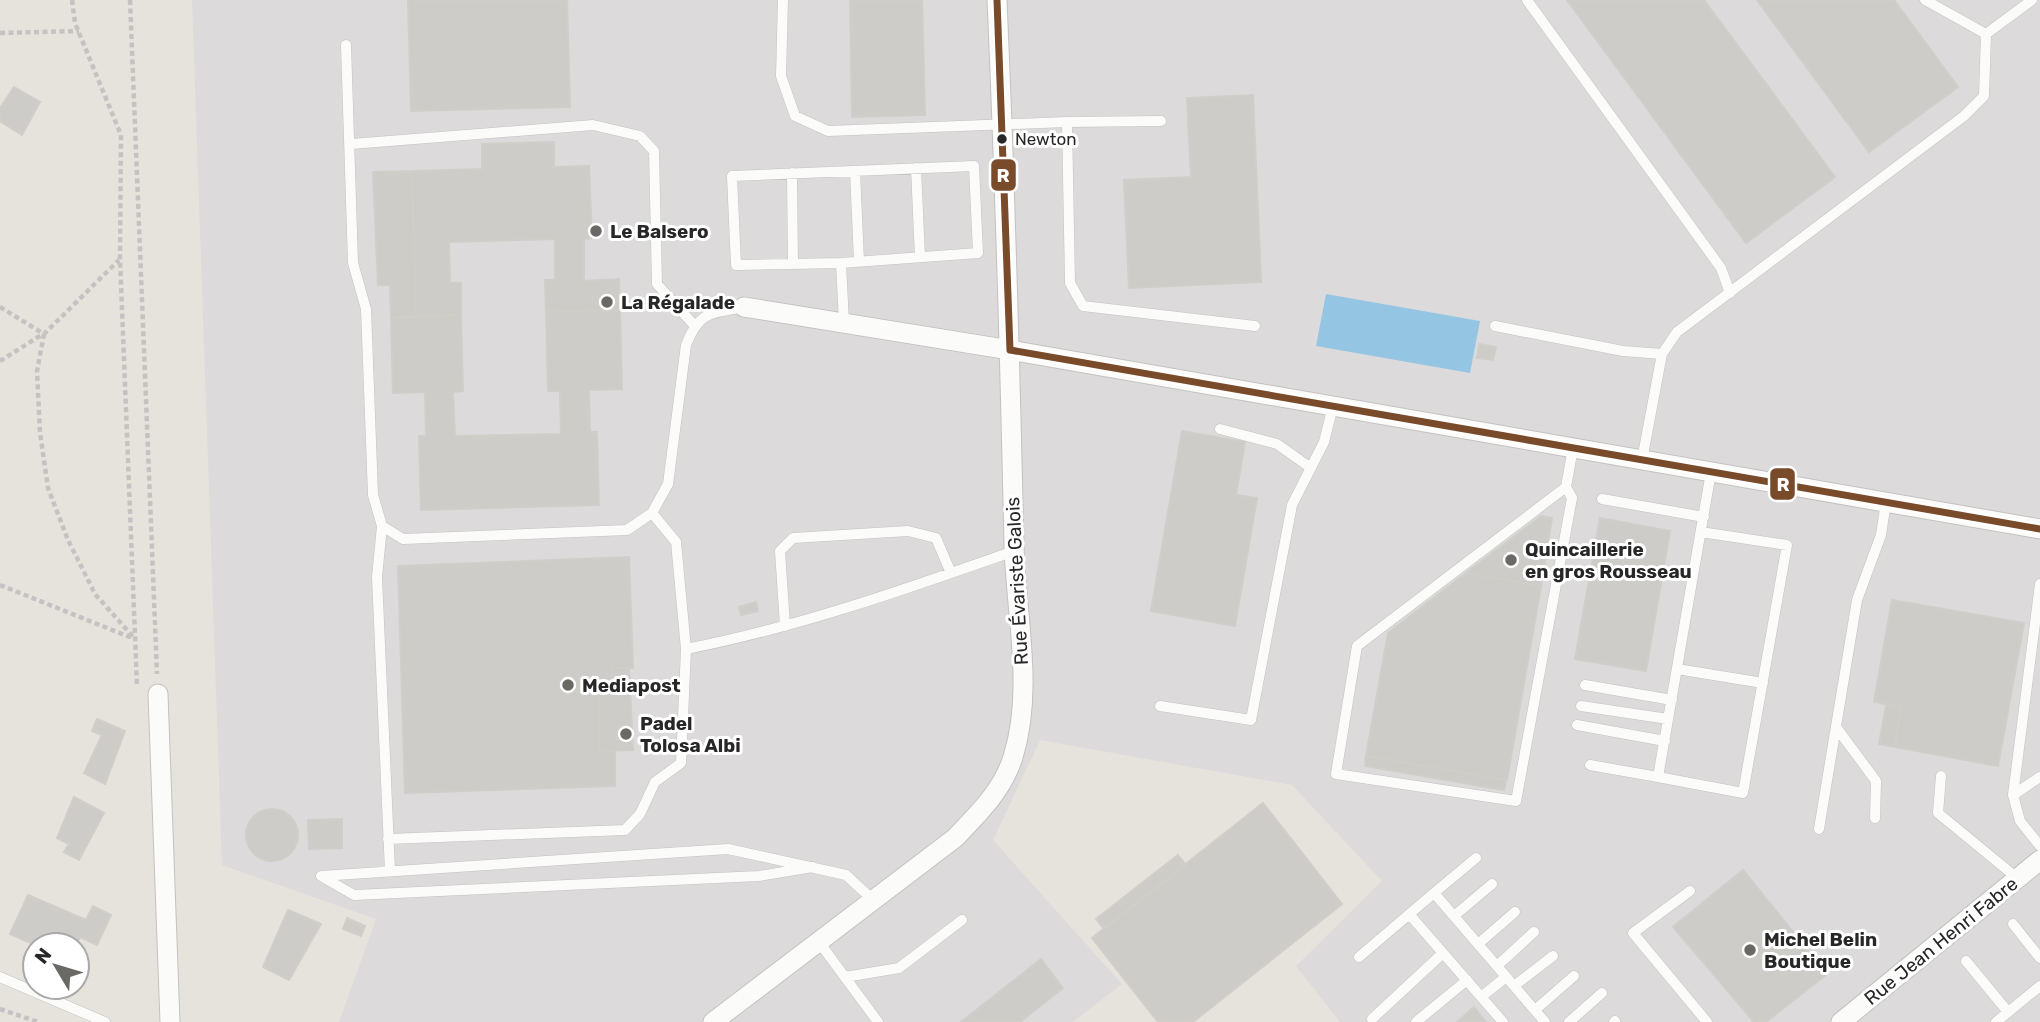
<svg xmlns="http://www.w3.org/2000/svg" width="2040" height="1022" viewBox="0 0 2040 1022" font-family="Rubik,sans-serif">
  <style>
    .industrial { fill: #dddadb }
    .water { fill: #94c6e3 }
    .building { fill: #ceccc8; stroke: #d0cec9; stroke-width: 2 }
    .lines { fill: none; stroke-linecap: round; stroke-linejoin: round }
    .service-casing { stroke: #c3c2c1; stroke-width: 11 }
    .minor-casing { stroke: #c3c2c1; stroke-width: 21 }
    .path { stroke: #c4c3c2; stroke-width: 4.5; stroke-dasharray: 5 3.5; stroke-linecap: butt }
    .service { stroke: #fbfbfa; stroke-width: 10 }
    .minor { stroke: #fbfbfa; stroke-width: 19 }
    .bus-1-casing { stroke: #fff; stroke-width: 12 }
    .bus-1 { stroke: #7a4b2a; stroke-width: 7 }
    .bus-dot { fill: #272727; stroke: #fff; stroke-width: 2.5 }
    .poi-dot { fill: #6a6966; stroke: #fff; stroke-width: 2.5 }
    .labels { text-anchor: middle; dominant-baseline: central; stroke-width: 6; stroke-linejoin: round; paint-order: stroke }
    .bus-label { font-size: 17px; fill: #272727; stroke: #fff; text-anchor: start }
    .poi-label { font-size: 19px; font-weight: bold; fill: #272727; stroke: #fff; text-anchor: start }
    .street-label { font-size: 19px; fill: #272727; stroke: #fff }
    .line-badge { stroke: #fff; stroke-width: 2.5 }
    .badge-label { font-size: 19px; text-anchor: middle; font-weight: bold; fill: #fff }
  </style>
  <rect width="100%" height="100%" fill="#e6e3dc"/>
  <!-- industrial -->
  <path class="industrial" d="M 192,0 L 2040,0 L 2040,1022 L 1340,1022 L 1296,966 L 1382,881 L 1292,785 L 1040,740 L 993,840 L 1122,984 L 1073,1022 L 339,1022 L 376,919 L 222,865 Z"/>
  <!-- water -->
  <path class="water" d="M 1326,294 L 1480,321 L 1470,373 L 1316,346 Z"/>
  <!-- building -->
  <path class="building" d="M 408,0 L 567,0 L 570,107 L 411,111 Z
    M 850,0 L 922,0 L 925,115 L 852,117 Z
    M 1567,0 L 1704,0 L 1835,177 L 1746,243 Z
    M 1757,0 L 1894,0 L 1958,87 L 1869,152 Z
    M 14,87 L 40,102 L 22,135 L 0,121 L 0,108 Z
    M 1253,95 L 1261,282 L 1129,288 L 1124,180 L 1191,177 L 1187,98 Z
    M 554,142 L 554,167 L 589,166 L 592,238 L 584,239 L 584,281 L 619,279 L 620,310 L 546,312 L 545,280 L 555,280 L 555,239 L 449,242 L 450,283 L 461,283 L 461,315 L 416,316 L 412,171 L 482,169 L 482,144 Z
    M 412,171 L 416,316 L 391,318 L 390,285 L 378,285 L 373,172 Z
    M 620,310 L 622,389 L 589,390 L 590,432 L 597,432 L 599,505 L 421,510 L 419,436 L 426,436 L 425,392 L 393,393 L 391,318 L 461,315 L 463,391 L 453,392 L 455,436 L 561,434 L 560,391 L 548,391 L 546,312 Z
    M 1479,344 L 1496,347 L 1493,360 L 1477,358 Z
    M 1182,431 L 1245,442 L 1236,495 L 1257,498 L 1235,626 L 1151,611 Z
    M 1541,516 L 1552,518 L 1541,586 L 1466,573 Z
    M 1600,518 L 1670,531 L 1646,671 L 1575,659 Z
    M 629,557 L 633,668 L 612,668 L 612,690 L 599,690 L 600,751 L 615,751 L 615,786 L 405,793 L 398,566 Z
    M 1466,573 L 1541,586 L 1507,780 L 1366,756 L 1388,633 Z
    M 1892,600 L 2024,623 L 1998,766 L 1895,747 L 1901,707 L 1874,702 Z
    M 756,602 L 758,611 L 741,615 L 739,607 Z
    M 612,668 L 629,668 L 633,750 L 600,751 L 599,690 L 612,690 Z
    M 1886,705 L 1901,707 L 1895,747 L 1879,744 Z
    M 97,719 L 125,731 L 105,784 L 84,773 L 102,735 L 92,731 Z
    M 1366,756 L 1506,780 L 1504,790 L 1365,766 Z
    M 74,797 L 104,813 L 79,860 L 64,852 L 69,844 L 57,838 Z
    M 1263,803 L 1342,904 L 1193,1022 L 1158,1022 L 1092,938 Z
    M246 835a26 26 0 1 1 52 0a26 26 0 1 1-52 0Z
    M 342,819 L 342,848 L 309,849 L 308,820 Z
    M 1178,855 L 1186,865 L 1104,929 L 1096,919 Z
    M 1743,870 L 1827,974 L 1766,1022 L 1754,1022 L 1673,927 Z
    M 28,895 L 86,920 L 93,906 L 111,915 L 97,945 L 80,937 L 77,945 L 35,945 L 10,934 Z
    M 288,910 L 321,924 L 289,980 L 263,967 Z
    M 347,918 L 365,926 L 361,936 L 343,929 Z
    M 1041,959 L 1063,988 L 1020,1022 L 961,1022 Z
    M 1474,1007 L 1486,1022 L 1457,1022 Z"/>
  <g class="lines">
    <defs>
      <path id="service" d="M 783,0 L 781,76 L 795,116 L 828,131 L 1067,122 L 1161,121
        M 1527,0 L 1721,268 L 1730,293
        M 1925,0 L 1986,34
        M 346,45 L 353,263 L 366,309 L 373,495 L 382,526 L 403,539 L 627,530 L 652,513 L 668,484 L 686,345 C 700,310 710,314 744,307
        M 1067,122 L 1070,283 L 1083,306 L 1255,326
        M 351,144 L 593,125 L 640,136 L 654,151 L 657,284 L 694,325
        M 916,168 L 920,257
        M 855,171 L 859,261
        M 792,173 L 793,264
        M 841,263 L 736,265 L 732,176 L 974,166 L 978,253 L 841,263 L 844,323
        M 1495,326 L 1623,351 L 1662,354
        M 1220,429 L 1277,444 L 1311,468
        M 1642,460 L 1662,354 L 1677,332 L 1964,116 L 1984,96 L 1986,34 L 2032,0
        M 1566,487 L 1357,646 L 1336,774 L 1516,801 L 1572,498 L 1566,487 L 1573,448
        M 1602,499 L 1704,517
        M 382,526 L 377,577 L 390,871
        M 1701,532 L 1787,545 L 1743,793 L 1658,777 L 1711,472
        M 2040,584 L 2013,795 L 2020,821 L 2040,846
        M 785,626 L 780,551 L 793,538 L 908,531 L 936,538 L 951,573
        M 686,649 C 799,627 906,589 1014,551
        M 1677,669 L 1763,683
        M 1585,685 L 1672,700
        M 1160,706 L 1251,720 L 1292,505 L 1324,442 L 1333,406
        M 1581,706 L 1668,719
        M 1577,725 L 1665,741
        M 1836,727 L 1876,781 L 1875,818
        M 1590,765 L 1658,777
        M 1941,776 L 1938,813 L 2017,878
        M 2013,795 L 2040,777
        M 1819,829 L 1857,600 L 1881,535 L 1886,502
        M 388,839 L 625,830 L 640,814 L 655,782 L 681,763 L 686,649 L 676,542 L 652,513
        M 813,867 L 759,876 L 354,895 L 321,876 L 728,849 L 846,875 L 873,900
        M 1690,891 L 1633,933 L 1707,1022
        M 1434,893 L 1476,858
        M 1409,914 L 1503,1022
        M 1454,916 L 1492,884
        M 2013,924 L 2040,958
        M 819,942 L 878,1022
        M 1478,944 L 1515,912
        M 1359,957 L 1434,893 L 1545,1022
        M 1966,961 L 2008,1012
        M 1497,966 L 1534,932
        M 0,977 L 105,1022
        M 845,977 L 899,968 L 962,920
        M 1514,986 L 1553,956
        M 1481,997 L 1506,977
        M 1535,1010 L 1574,976
        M 1372,1019 L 1443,953
        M 1416,1022 L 1467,980
        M 1569,1022 L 1602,993
        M 1614,1022 L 1615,1021
        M 1996,1022 L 2040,986"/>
      <path id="minor" d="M 744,307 L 1010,350 L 2040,529
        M 158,694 L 170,1022
        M 713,1022 L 955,838 C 978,814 1003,790 1013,757 C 1034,690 1016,615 1014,546 C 1010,364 1005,182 997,0
        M 1841,1022 L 2040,860"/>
    </defs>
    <!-- service casing -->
    <use href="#service" class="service-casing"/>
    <!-- minor casing -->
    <use href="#minor" class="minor-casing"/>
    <!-- path -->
    <path class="path" d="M 72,0 L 75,23 L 121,135 L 120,259 L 137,686
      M 130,0 L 157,674
      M 0,33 L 79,31
      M 0,307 L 44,334 L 119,260
      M 44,334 L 37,371 L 40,433 L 48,488 L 68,540 L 95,594 L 135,639
      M 0,361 L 43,334
      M 0,585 L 132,638
      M 0,1009 L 38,1022"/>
    <!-- service -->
    <use href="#service" class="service"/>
    <!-- minor -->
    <use href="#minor" class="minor"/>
    <defs>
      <path id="bus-1" d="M 997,0 L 1010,350
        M 1010,350 L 2040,529"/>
    </defs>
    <!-- bus-1 casing -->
    <use href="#bus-1" class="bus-1-casing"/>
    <!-- bus-1 -->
    <use href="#bus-1" class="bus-1"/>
  </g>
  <!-- markers -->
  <circle class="bus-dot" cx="1002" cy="139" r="6"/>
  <g class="poi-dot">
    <circle cx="596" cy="231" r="7"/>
    <circle cx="607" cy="302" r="7"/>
    <circle cx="1511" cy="560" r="7"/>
    <circle cx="568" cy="685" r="7"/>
    <circle cx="626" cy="734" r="7"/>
    <circle cx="1750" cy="950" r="7"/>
  </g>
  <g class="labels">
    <!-- bus labels -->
    <g class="bus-label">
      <text x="1015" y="139">Newton</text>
    </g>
    <!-- poi labels -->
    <g class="poi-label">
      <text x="610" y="231">Le Balsero</text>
      <text x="621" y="302">La Régalade</text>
      <text x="1525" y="549">Quincaillerie<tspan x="1525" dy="22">en gros Rousseau</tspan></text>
      <text x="582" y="685">Mediapost</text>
      <text x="640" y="723">Padel<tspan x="640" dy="22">Tolosa Albi</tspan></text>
      <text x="1764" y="939">Michel Belin<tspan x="1764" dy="22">Boutique</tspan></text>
    </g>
    <!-- street labels -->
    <g class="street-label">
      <text transform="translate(1017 581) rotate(-93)">Rue Évariste Galois</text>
      <text transform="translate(1941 941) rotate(-39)">Rue Jean Henri Fabre</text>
    </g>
  </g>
  <g class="line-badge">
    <rect x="990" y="158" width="27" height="34" rx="7" fill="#7a4b2a"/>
    <rect x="1769" y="467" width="27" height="34" rx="7" fill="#7a4b2a"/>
  </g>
  <g class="badge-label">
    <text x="1003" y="182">R</text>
    <text x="1783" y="491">R</text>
  </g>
  <!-- north arrow -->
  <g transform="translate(56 966) rotate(308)"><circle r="33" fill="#ffffff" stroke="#a9a9a9" stroke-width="2"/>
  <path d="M0-5L12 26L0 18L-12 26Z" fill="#6a6966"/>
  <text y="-10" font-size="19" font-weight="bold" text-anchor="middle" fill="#272727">N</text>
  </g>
</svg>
